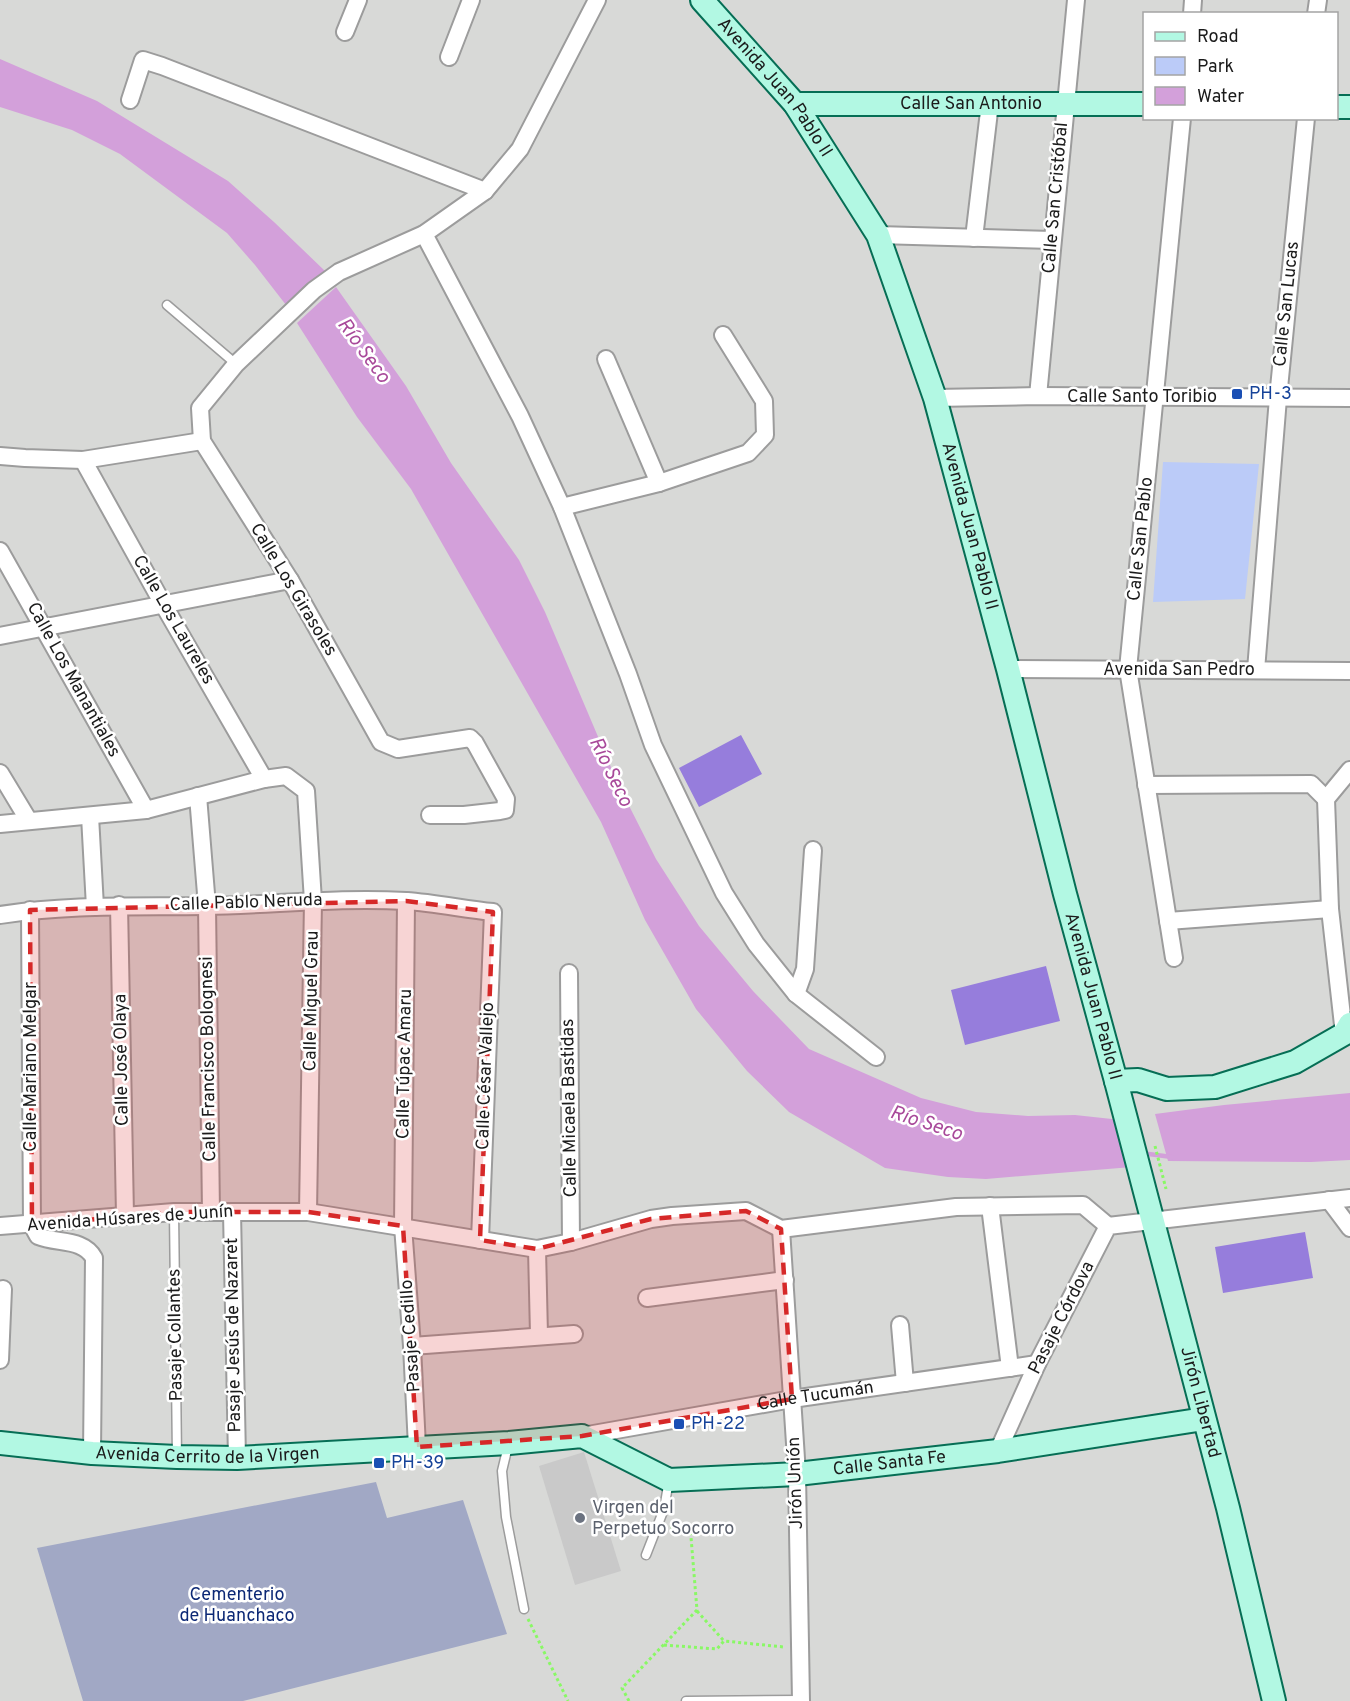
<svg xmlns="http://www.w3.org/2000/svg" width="1350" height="1701" viewBox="0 0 1350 1701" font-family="Overpass,sans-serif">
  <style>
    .residential { fill: #d8d9d7; fill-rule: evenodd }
    .religious { fill: #c9c9c9 }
    .cemetery { fill: #a1a8c5 }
    .park { fill: #bbcbf8 }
    .pitch { fill: #967ddc }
    .water { fill: #d3a0da }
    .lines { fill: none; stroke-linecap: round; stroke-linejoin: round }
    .stream { stroke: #d3a0da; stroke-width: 4.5 }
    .lane-casing { stroke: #9c9c9c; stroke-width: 11 }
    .street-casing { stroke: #9c9c9c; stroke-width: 20 }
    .secondary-casing { stroke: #066e55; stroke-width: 26 }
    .path { stroke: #89f865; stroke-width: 3; stroke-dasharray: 3 3; stroke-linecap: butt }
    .lane { stroke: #fff; stroke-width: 8 }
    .street { stroke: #fff; stroke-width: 16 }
    .secondary { stroke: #b2f8e3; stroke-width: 22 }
    .marked { fill: #d62828; fill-opacity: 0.2; stroke: #d62828; stroke-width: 4.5; stroke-dasharray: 12 8; stroke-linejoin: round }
    .transit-dot { fill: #1a4fb4; stroke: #fff; stroke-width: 2 }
    .worship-dot { fill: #6b7280; stroke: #fff; stroke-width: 2 }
    .labels { text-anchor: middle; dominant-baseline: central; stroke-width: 5; stroke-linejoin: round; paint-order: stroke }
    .street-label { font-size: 18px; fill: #1b1b1b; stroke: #fff }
    .transit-label { font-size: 18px; fill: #164399; stroke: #fff; text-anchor: start }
    .worship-label { font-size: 18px; fill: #5b616d; stroke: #fff; text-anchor: start }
    .park-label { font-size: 18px; fill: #0c2875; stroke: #fff }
    .water-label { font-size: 20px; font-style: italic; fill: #a8499a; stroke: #fff }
  </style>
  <rect width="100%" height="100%" fill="#e0ece4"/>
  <!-- residential -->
  <path class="residential" d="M 0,0 L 1350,0 L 1350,1701 L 0,1701 ZM 1144,14 L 1336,14 L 1336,118 L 1144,118 Z"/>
  <!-- religious -->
  <path class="religious" d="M 584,1452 L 621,1571 L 575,1585 L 539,1466 Z"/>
  <!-- cemetery -->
  <path class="cemetery" d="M 376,1482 L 387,1518 L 463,1500 L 507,1634 L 243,1701 L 83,1701 L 37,1548 Z"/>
  <!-- park -->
  <path class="park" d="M 1163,462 L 1259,464 L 1245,599 L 1153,602 Z"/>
  <!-- pitch -->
  <path class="pitch" d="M 741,735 L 762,774 L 699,807 L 679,768 Z
    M 1046,966 L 1060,1021 L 965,1045 L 951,990 Z
    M 1305,1232 L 1313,1278 L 1223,1293 L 1215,1247 Z"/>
  <!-- water -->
  <path class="water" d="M 0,59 L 97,101 L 228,181 L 274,222 L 325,271 L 286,305 L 255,265 L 227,233 L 120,154 L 72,130 L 0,107 Z
    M 336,287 L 406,386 L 451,463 L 519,560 L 545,612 L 619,786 L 656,859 L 699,926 L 753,991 L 809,1049 L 921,1098 L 976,1112 L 1028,1116 L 1075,1115 L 1121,1120 L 1132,1167 L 986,1179 L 948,1177 L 885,1168 L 789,1112 L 747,1071 L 696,1009 L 645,920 L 601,822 L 411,489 L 357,417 L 297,323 Z
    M 1350,1093 L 1350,1160 L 1311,1162 L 1168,1161 L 1155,1114 L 1224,1105 Z"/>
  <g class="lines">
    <!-- stream -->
    <path class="stream" d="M 1141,1153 L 1172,1157"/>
    <defs>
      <path id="lane" d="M 167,305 L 236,364
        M 174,1212 L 177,1457
        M 508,1446 L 502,1471 L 506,1517 L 524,1609
        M 646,1555 L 664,1509 L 669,1480
        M 686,1701 L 801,1700"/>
      <g id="street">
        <path d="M 1192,14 L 1193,0"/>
        <path d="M 1316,14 L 1318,0"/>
        <path d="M 345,32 L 358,0"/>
        <path d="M 449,57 L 471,0"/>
        <path d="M 130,100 L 143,60 L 162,66 L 485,191"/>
        <path d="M 424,234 L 520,416 L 562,507 L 628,674 L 653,745 L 724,893 L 756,944 L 796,994 L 876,1057"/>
        <path d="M 878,235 L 1052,240"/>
        <path d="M 974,238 L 990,103"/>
        <path d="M 606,359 L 659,483"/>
        <path d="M 1038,396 L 1076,0"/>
        <path d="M 935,398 L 1038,396 L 1350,398"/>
        <path d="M 0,456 L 25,458 L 83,460 L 202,441"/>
        <path d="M 83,460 L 163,604 L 264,779"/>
        <path d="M 562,507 L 659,483 L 748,453 L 765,435 L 764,401 L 723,335"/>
        <path d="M 0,551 L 146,810"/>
        <path d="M 0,636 L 290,580"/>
        <path d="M 1008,669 L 1350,671"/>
        <path d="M 1256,670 L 1278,398 L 1306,118"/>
        <path d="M 0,773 L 29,821"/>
        <path d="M 1146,785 L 1311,784 L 1326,799"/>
        <path d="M 198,796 L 207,906 L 211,1212"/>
        <path d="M 430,815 L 464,815 L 500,811 L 505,810 L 506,799 L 475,743 L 470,738 L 398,749 L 381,742 L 290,580 L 202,441 L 200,408 L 236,364 L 314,290 L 339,272 L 424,234 L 485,191 L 520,149 L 597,0"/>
        <path d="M 90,816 L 95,907"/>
        <path d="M 0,824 L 146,810 L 264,779 L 286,776 L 306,791 L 313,901 L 308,1212"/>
        <path d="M 406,901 L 403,1226 L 412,1346 L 417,1447"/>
        <path d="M 119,905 L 125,1215"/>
        <path d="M 30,910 L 32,1225 L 38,1236 C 57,1244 83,1238 94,1258 L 92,1453"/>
        <path d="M 0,915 C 68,904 137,907 205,906 C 272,905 339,897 406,901 C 435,903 464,909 493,912 L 480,1240"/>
        <path d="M 1168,921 L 1330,909"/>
        <path d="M 1174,958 L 1128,669 L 1182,118"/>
        <path d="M 569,973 L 571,1242"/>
        <path d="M 796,994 L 805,969 L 813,850"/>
        <path d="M 1344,1034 L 1330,909 L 1326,799 L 1350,770"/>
        <path d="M 1329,1200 L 1350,1228"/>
        <path d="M 990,1206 L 1010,1368"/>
        <path d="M 232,1212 L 237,1458"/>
        <path d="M 0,1226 L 174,1212 L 308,1212 L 537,1249 L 571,1242 L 651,1219 L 672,1216 L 746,1211 L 781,1229 L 956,1207 L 1083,1205 L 1108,1226"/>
        <path d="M 781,1229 L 797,1474 L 801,1701"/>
        <path d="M 537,1249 L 539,1335"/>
        <path d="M 647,1298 L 785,1280"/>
        <path d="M 900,1325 L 905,1383"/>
        <path d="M 412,1346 L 574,1334"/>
        <path d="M 0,1360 L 3,1289"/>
        <path id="s1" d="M 582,1436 L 792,1399 L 1037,1364"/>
        <path d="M 998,1451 L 1037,1364 L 1108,1226 L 1350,1198"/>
      </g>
      <g id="secondary">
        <path id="s2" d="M 702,0 L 795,104 L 878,235 L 935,398 L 1008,669 L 1065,894 L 1116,1081 L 1228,1508 L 1274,1701"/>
        <path id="s3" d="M 795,104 L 1144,104"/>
        <path d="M 1336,107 L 1350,107"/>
        <path d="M 1116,1081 L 1138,1080 L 1167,1089 L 1215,1087 L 1295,1062 L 1344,1034 L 1350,1024"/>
        <path id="s4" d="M 0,1443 L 92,1453 L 177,1457 L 237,1458 L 509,1443 L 582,1436 L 669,1480 L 797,1474 L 998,1451 L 1204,1419"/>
      </g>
    </defs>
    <!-- lane casing -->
    <use href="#lane" class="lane-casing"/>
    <!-- street casing -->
    <use href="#street" class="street-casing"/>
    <!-- secondary casing -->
    <use href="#secondary" class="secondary-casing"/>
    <!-- path -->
    <path class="path" d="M 1155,1146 L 1166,1189
      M 697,1611 L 724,1641
      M 528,1619 L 568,1701
      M 664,1645 L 717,1649 L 724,1641 L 784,1647
      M 629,1701 L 622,1688 L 697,1610 L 690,1525 L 670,1527"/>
    <!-- lane -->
    <use href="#lane" class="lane"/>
    <!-- street -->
    <use href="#street" class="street"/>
    <!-- secondary -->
    <use href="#secondary" class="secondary"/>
  </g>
  <!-- marked area -->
  <path class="marked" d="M 406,901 L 493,912 L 480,1240 L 537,1249 L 651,1219 L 746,1211 L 781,1229 L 792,1399 L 582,1436 L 417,1447 L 403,1226 L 308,1212 L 174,1212 L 32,1225 L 30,910 Z"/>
  <!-- markers -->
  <g class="transit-dot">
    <rect x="1231" y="388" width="12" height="12" rx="3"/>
    <rect x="673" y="1418" width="12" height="12" rx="3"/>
    <rect x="373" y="1457" width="12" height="12" rx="3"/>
  </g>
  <circle class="worship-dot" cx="580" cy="1518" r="6"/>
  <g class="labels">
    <!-- street labels -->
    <g class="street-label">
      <text stroke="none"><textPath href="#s2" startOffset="114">Avenida Juan Pablo II</textPath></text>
      <text stroke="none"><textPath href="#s3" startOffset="176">Calle San Antonio</textPath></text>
      <text transform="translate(1056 198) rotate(-85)">Calle San Cristóbal</text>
      <text transform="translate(1287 304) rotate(-84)">Calle San Lucas</text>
      <text x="1142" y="397">Calle Santo Toribio</text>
      <text stroke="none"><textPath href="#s2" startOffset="600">Avenida Juan Pablo II</textPath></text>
      <text transform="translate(1141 539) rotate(-84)">Calle San Pablo</text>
      <text transform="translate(293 590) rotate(59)">Calle Los Girasoles</text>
      <text transform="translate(173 620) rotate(60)">Calle Los Laureles</text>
      <text x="1179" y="670">Avenida San Pedro</text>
      <text transform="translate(73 680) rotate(61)">Calle Los Manantiales</text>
      <text transform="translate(246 903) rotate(-2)">Calle Pablo Neruda</text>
      <text stroke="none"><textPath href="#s2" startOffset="1086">Avenida Juan Pablo II</textPath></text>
      <text transform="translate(312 1001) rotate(-89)">Calle Miguel Grau</text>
      <text transform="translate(209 1059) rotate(-91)">Calle Francisco Bolognesi</text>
      <text transform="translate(122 1060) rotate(-91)">Calle José Olaya</text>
      <text transform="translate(405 1064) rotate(-89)">Calle Túpac Amaru</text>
      <text transform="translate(31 1067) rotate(-90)">Calle Mariano Melgar</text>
      <text transform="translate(486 1076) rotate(-88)">Calle César Vallejo</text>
      <text transform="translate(570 1108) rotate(-91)">Calle Micaela Bastidas</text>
      <text transform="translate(130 1219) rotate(-4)">Avenida Húsares de Junín</text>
      <text transform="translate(1062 1318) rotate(-63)">Pasaje Córdova</text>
      <text transform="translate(176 1335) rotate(-91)">Pasaje Collantes</text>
      <text transform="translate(234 1335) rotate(-91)">Pasaje Jesús de Nazaret</text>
      <text transform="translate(411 1336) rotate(-94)">Pasaje Cedillo</text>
      <text stroke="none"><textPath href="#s1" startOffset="237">Calle Tucumán</textPath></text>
      <text stroke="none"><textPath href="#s2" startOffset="1506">Jirón Libertad</textPath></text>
      <text stroke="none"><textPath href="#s4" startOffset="208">Avenida Cerrito de la Virgen</textPath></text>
      <text stroke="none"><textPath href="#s4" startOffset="902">Calle Santa Fe</textPath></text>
      <text transform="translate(796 1483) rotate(-92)">Jirón Unión</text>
    </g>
    <!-- transit labels -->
    <g class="transit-label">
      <text x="1249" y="394">PH-3</text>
      <text x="691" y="1424">PH-22</text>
      <text x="391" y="1463">PH-39</text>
    </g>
    <!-- worship labels -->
    <g class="worship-label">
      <text x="592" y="1508">Virgen del<tspan x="592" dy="21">Perpetuo Socorro</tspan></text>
    </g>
    <!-- park labels -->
    <g class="park-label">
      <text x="237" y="1595">Cementerio<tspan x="237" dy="21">de Huanchaco</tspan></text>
    </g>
    <!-- water labels -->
    <g class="water-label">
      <text transform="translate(363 351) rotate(54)">Río Seco</text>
      <text transform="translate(610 772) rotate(64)">Río Seco</text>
      <text transform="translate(926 1124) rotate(18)">Río Seco</text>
    </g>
  </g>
  <!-- legend -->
  <rect x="1143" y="12" width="195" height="108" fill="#ffffff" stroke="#a4a4a4" stroke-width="1.5"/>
  <rect x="1155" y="32" width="30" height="9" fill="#b2f8e3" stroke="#a4a4a4" stroke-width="1.5"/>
  <text x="1197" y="42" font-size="18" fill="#1b1b1b">Road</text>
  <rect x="1155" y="57" width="30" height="18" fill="#bbcbf8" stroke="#a4a4a4" stroke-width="1.5"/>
  <text x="1197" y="72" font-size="18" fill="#1b1b1b">Park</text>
  <rect x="1155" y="87" width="30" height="18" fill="#d3a0da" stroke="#a4a4a4" stroke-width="1.5"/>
  <text x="1197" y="102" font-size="18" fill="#1b1b1b">Water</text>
</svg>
